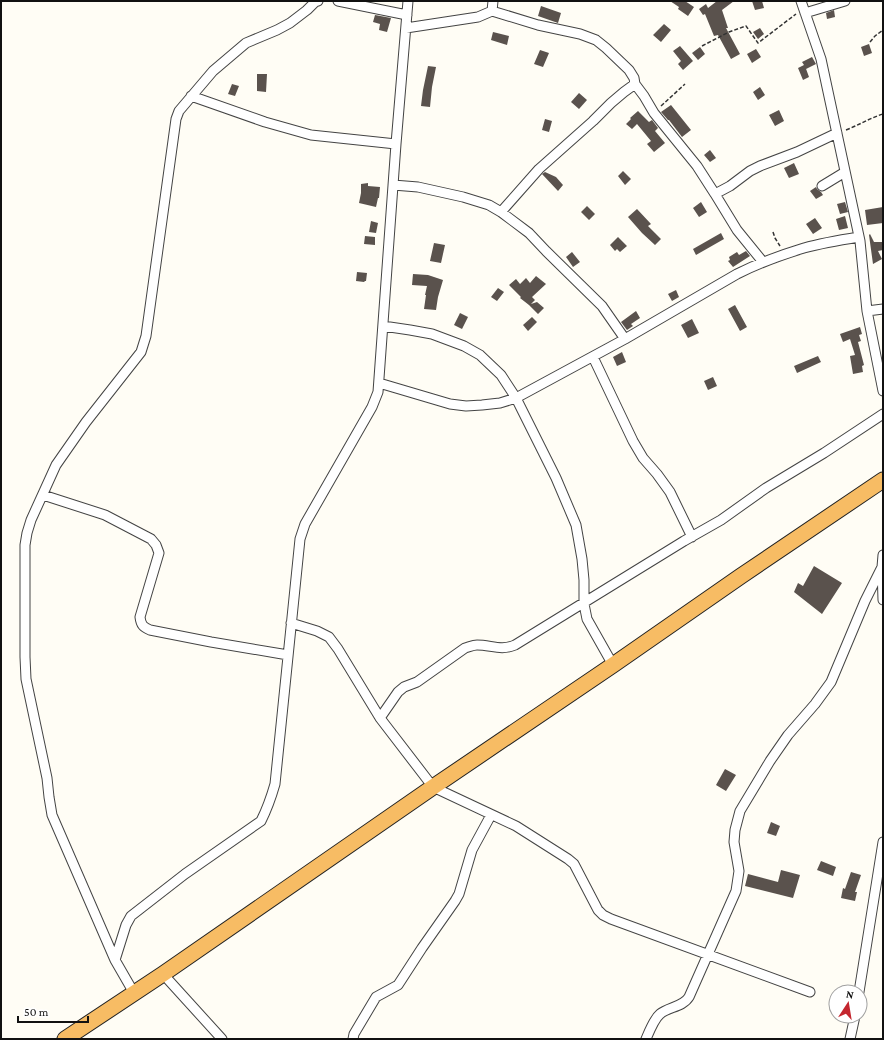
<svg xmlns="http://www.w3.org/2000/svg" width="884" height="1040" viewBox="0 0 884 1040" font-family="'Crimson Pro',serif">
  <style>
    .building { fill: #5a524d }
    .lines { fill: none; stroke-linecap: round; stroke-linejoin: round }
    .minor-casing { stroke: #444; stroke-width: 11 }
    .trunk-casing { stroke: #222; stroke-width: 17 }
    .path { stroke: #333; stroke-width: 1.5; stroke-dasharray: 4 2; stroke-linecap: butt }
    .minor { stroke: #fff; stroke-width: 9 }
    .trunk { stroke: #f7bc64; stroke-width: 15 }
  </style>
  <rect width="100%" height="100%" fill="#fffdf5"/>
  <!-- building -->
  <path class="building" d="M 670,1 L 685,1 L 694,7 L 688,16 L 678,9 L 679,7 Z
    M 717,1 L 734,1 L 722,10 L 728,28 L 726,28 L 740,54 L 731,59 L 718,35 L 714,36 L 705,14 L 703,15 L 699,9 L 706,4 L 708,8 Z
    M 752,1 L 762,1 L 764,8 L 755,10 Z
    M 541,6 L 561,13 L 558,23 L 538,16 Z
    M 834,10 L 835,17 L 827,19 L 826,13 Z
    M 375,15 L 391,18 L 387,32 L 379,30 L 380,24 L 373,22 Z
    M 664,24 L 671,30 L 661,42 L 653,35 Z
    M 760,28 L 764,34 L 758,39 L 753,32 Z
    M 493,32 L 509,36 L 507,45 L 491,40 Z
    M 869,44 L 872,53 L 864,56 L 861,47 Z
    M 680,46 L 693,61 L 683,70 L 678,64 L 681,61 L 673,51 Z
    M 700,47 L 705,54 L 698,60 L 692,53 Z
    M 756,49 L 761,57 L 752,63 L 747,54 Z
    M 540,50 L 549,53 L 543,67 L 534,64 Z
    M 812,57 L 816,64 L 806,69 L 805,66 L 809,77 L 803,80 L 798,68 L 804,65 L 802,62 Z
    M 428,66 L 436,67 L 432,87 L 430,107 L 421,106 L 423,90 Z
    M 257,74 L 267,74 L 266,92 L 257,91 Z
    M 232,84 L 239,86 L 235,96 L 228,94 Z
    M 760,87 L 765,95 L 758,100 L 753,92 Z
    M 579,93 L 587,100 L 579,109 L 571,102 Z
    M 671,105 L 691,130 L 682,137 L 669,120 L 668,120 L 661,112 Z
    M 779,110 L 784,121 L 775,126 L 769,115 Z
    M 638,111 L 649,122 L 652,120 L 658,128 L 655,131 L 665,143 L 654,152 L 647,144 L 651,141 L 637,124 L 632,129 L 626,124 L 631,119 L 630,118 Z
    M 545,119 L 552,121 L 549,132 L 542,130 Z
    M 710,150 L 716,158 L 710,162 L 704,155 Z
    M 794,163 L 799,174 L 789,178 L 784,168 Z
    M 623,171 L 631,179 L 625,185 L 618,176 Z
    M 545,172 L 556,177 L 563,185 L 558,191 L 542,174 Z
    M 368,183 L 368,186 L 380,187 L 379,198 L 378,198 L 376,207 L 359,203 L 361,193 L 361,184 Z
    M 816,187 L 817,189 L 821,192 L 823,195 L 816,199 L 810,191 Z
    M 701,202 L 707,212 L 699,217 L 693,208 Z
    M 845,202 L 848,212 L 840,214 L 837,204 Z
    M 587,206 L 595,214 L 589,220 L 581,212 Z
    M 883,207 L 883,223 L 867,225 L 865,210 Z
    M 637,209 L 651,224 L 648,226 L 661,239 L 655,245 L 642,233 L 628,217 Z
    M 845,216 L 848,228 L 839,230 L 836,219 Z
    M 815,218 L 822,228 L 813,234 L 806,224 Z
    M 371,221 L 378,223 L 376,233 L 369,232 Z
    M 721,233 L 724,239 L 696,255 L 693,249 Z
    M 870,234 L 874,242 L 883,242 L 883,250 L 878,251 L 882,259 L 873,264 L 869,235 Z
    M 365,236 L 375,237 L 375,245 L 364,244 Z
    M 618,237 L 627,246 L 620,252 L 617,249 L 615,251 L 610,245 Z
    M 434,243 L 445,245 L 441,263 L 430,261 Z
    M 746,251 L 750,256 L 733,267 L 728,261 L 730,260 L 729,257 L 737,252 L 739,255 Z
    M 572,252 L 580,262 L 573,267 L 566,257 Z
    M 357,272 L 367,273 L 366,281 L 365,281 L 364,282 L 356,281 Z
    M 413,274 L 428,275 L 443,280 L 438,297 L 436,310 L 424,309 L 426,295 L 425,295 L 427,286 L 412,285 Z
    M 536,276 L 546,284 L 532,297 L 535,300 L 531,304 L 537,302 L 544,308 L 538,314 L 529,305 L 520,298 L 521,297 L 509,285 L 516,279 L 520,284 L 526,278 L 530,283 Z
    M 498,288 L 504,292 L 497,301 L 491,297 Z
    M 676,290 L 679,297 L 672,301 L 668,294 Z
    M 735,305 L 747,327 L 740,331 L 728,309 Z
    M 636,311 L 640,318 L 631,324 L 633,326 L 627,330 L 621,322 Z
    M 460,313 L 468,317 L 462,329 L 454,325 Z
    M 532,317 L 537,322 L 528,331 L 523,325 Z
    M 692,319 L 699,333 L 688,338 L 681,325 Z
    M 860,327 L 862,334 L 859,335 L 861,341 L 858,342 L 864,365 L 862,366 L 863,372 L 853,374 L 850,356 L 855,355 L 850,339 L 843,342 L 840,334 Z
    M 622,352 L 626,362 L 617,366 L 613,357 Z
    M 818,356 L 821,362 L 797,373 L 794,366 Z
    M 713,377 L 717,386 L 708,390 L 704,381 Z
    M 814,566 L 842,583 L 822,614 L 794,592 L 798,583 L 803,586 Z
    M 725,769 L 736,775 L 726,791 L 716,785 Z
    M 771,822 L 780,826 L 776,836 L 767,833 Z
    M 821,861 L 836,867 L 833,876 L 817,870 Z
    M 781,870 L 800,875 L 793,898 L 745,886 L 748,874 L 778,882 Z
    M 851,872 L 861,875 L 855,892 L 857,892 L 855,901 L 841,898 L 843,888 L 845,889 Z"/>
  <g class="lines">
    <defs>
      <path id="minor" d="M 338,1 L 407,15
        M 801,1 L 821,59 L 860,241 L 867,311 L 883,391
        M 492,11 L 493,1
        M 805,13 L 845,1
        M 406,28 L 478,17 L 492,11 L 538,25 L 580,34 L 596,40 L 606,48 L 629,70 L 634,78 L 635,84 L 644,96 L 654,113 L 697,166 L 715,194 L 737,230 L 763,262
        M 191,96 L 265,122 L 311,135 L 396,144
        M 393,185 L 418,187 L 463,197 L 489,205 L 501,212 L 529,233 L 546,251 L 602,306 L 625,339
        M 822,186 L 845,172
        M 715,194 L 730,186 L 750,171 L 760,166 L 797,152 L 837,133
        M 501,212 L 539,169 L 593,121 L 611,103 L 624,92 L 635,84
        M 867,311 L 883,309
        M 383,326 L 410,330 L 432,334 L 464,346 L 480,355 L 501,375 L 516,398 L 556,478 L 576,525 L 582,559 L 584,580 L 584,604 L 587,619 L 613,665
        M 593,357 L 633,441 L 643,458 L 657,474 L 670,492 L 692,537
        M 379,383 L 450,404 L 466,406 L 482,405 L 500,403 L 516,398 L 625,339 L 737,274 C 759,263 781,255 804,248 C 822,243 840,240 859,237
        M 43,495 L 105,515 L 151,539 L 156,545 L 159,553 L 140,617 C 141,625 143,627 150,630 L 211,642 L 288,655
        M 883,555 L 882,567 L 883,600
        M 291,623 L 317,631 L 329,637 L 338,649 L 380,718 L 433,787 L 516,826 L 568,859 L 574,864 L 598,910 L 603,915 L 611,919 L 810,992
        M 380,718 L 398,692 L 404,687 L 417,682 L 465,648 C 469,647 473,645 477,645 C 491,645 501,651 515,645 L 684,541 L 721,520 L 766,488 L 824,453 L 883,414
        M 115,960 L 126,925 L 131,916 L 185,874 L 261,821 C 267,809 271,798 275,784 L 300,539 L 305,524 L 372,407 L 378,392 L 396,144 L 408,1
        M 163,974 L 222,1039
        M 859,992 L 883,842
        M 134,993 L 115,960 L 52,815 L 49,797 L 47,778 L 26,679 L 25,657 L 25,545 L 27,533 L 31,520 L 56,465 L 86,422 L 141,352 L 146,336 L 176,119 L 179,111 L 213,71 L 246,43 L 277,30 L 290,23 L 307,10 L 315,2 L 318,1
        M 353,1039 L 354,1034 L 376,997 L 398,985 L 422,948 L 455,901 L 459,894 L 472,850 L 491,815
        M 646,1039 C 649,1032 654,1019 660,1014 C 668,1007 683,1007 689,997 L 736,891 L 739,871 L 734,842 L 735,830 L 740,811 L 770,761 L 788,735 L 815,704 L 831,682 L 865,601 L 882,567
        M 850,1039 L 855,1016"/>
      <path id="trunk" d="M 65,1039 L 163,974 L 433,787 L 613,665 L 741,576 L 883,480"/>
    </defs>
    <!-- minor casing -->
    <use href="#minor" class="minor-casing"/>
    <!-- trunk casing -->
    <use href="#trunk" class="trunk-casing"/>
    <!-- path -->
    <path class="path" d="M 870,42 L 875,36 L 883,30
      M 702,46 L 729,32 L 746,26 L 758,43 L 796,14
      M 661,106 L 685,84
      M 846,130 C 859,125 870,118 883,114
      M 773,232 L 775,238 L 780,246"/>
    <!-- minor -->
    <use href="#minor" class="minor"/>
    <!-- trunk -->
    <use href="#trunk" class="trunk"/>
  </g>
  <!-- border -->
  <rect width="884" height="1040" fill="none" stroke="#111111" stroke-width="4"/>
  <!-- north arrow -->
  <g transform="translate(848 1004) rotate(12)"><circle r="19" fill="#ffffff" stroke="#a0a0a0"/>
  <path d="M0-3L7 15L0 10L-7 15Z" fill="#c4262e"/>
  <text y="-6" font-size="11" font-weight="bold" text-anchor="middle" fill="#111111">N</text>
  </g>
  <!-- scale -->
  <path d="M18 1016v6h70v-6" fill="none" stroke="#111111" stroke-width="2"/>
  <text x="24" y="1016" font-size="12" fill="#111111" stroke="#ffffff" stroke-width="3" paint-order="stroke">50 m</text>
</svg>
